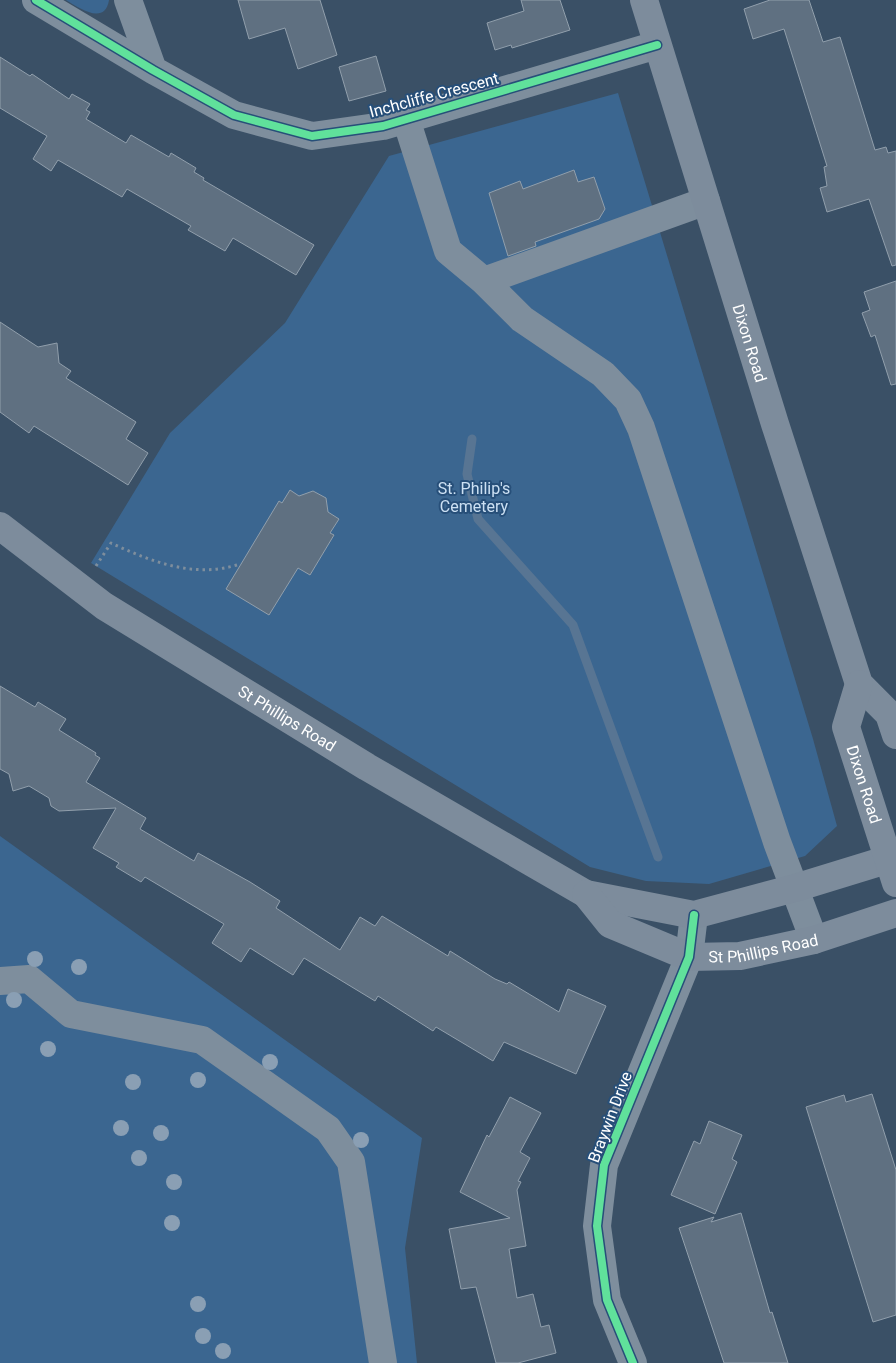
<svg xmlns="http://www.w3.org/2000/svg" width="896" height="1363" viewBox="0 0 896 1363" font-family="Roboto,sans-serif">
  <style>
    .green { fill: #3b6690 }
    .lines { fill: none; stroke-linecap: round; stroke-linejoin: round }
    .stream { stroke: #587593; stroke-width: 9 }
    .building { fill: #5f7081; stroke: #919fac }
    .path { stroke: #7e8e9d; stroke-width: 3; stroke-dasharray: 2.5 4; stroke-linecap: butt }
    .minor { stroke: #7e8e9d; stroke-width: 28 }
    .major { stroke: #7d8c9c; stroke-width: 28 }
    .cycleway-casing { stroke: #274f79; stroke-width: 11 }
    .cycleway { stroke: #60e19b; stroke-width: 8 }
    .tree { fill: #8a9fb4 }
    .labels { text-anchor: middle; dominant-baseline: central; stroke-width: 4; stroke-linejoin: round; paint-order: stroke }
    .street-label { font-size: 16px; fill: #fff; stroke: #274f79 }
    .park-label { font-size: 16px; fill: #cce0f3; stroke: #274f79 }
  </style>
  <rect width="100%" height="100%" fill="#3a5066"/>
  <!-- green -->
  <path class="green" d="M 66,0 L 109,0 C 105,26 79,8 66,0 Z
    M 618,93 L 813,739 L 837,826 L 805,856 L 709,884 L 646,881 L 590,867 L 91,563 L 170,433 L 285,323 L 389,156 Z
    M 0,836 L 422,1138 L 405,1248 L 417,1363 L 0,1363 Z"/>
  <g class="lines">
    <!-- stream -->
    <path class="stream" d="M 472,439 L 467,474 L 478,519 L 573,625 L 658,857"/>
  </g>
  <!-- building -->
  <path class="building" d="M 238,0 L 320,0 L 337,55 L 298,69 L 285,28 L 249,39 Z
    M 521,0 L 560,0 L 570,30 L 512,48 L 511,45 L 495,50 L 487,23 L 524,11 Z
    M 770,0 L 809,0 L 823,42 L 840,37 L 875,150 L 886,147 L 888,153 L 896,151 L 896,265 L 892,266 L 869,199 L 827,212 L 820,188 L 827,186 L 824,167 L 827,166 L 784,29 L 753,39 L 744,9 Z
    M 376,56 L 386,91 L 349,101 L 339,67 Z
    M 0,57 L 30,76 L 32,74 L 69,99 L 72,94 L 90,104 L 86,110 L 90,112 L 86,119 L 126,143 L 131,135 L 169,157 L 171,153 L 196,168 L 194,172 L 204,178 L 203,180 L 314,245 L 296,275 L 233,238 L 225,251 L 188,230 L 191,226 L 127,189 L 122,197 L 58,160 L 51,171 L 33,159 L 47,136 L 0,108 Z
    M 574,170 L 578,182 L 594,177 L 605,209 L 599,219 L 535,242 L 536,246 L 508,256 L 489,193 L 520,181 L 523,189 Z
    M 896,281 L 896,384 L 891,385 L 875,335 L 871,337 L 862,313 L 870,310 L 864,292 Z
    M 0,322 L 38,347 L 57,343 L 59,363 L 71,371 L 66,378 L 136,422 L 126,439 L 148,453 L 128,485 L 34,426 L 29,433 L 0,412 Z
    M 290,490 L 299,496 L 313,491 L 326,498 L 328,512 L 339,519 L 330,533 L 334,535 L 310,575 L 298,568 L 269,615 L 226,589 L 279,501 L 282,503 Z
    M 0,686 L 35,707 L 38,702 L 66,719 L 59,730 L 96,753 L 95,755 L 100,758 L 86,782 L 146,818 L 140,829 L 194,861 L 198,853 L 250,882 L 280,901 L 276,908 L 340,950 L 360,917 L 375,926 L 382,916 L 448,956 L 450,951 L 495,979 L 507,984 L 509,982 L 559,1012 L 568,989 L 606,1006 L 576,1074 L 504,1042 L 493,1061 L 436,1027 L 433,1031 L 378,996 L 375,1001 L 304,958 L 293,975 L 250,948 L 241,962 L 212,943 L 224,924 L 145,877 L 141,882 L 116,867 L 119,863 L 93,848 L 116,808 L 59,811 L 51,806 L 49,798 L 29,786 L 13,791 L 9,774 L 0,769 Z
    M 872,1094 L 896,1170 L 896,1315 L 873,1322 L 806,1107 L 844,1095 L 846,1102 Z
    M 510,1097 L 541,1113 L 520,1152 L 530,1158 L 518,1181 L 521,1182 L 517,1190 L 526,1246 L 509,1249 L 517,1298 L 533,1294 L 541,1327 L 549,1325 L 556,1353 L 518,1363 L 496,1363 L 476,1287 L 461,1289 L 449,1229 L 510,1218 L 460,1192 L 487,1135 L 489,1137 Z
    M 709,1121 L 742,1135 L 732,1159 L 737,1162 L 715,1214 L 671,1195 L 694,1141 L 700,1144 Z
    M 741,1213 L 770,1313 L 772,1312 L 788,1363 L 724,1363 L 679,1228 L 714,1217 L 711,1222 Z"/>
  <g class="lines">
    <!-- path -->
    <path class="path" d="M 96,566 L 111,543 C 152,562 195,579 240,564"/>
    <!-- minor -->
    <path class="minor" d="M 36,0 L 153,70 L 234,115 L 312,136 L 383,126 L 657,45
      M 128,0 L 153,70
      M 406,119 L 448,251 L 484,281 L 522,319 L 603,374 L 628,400 L 641,428 L 777,842 L 814,940
      M 484,281 L 706,201
      M 0,981 L 29,979 L 71,1014 L 202,1040 L 328,1129 L 351,1162 L 383,1363
      M 633,1363 L 607,1300 L 597,1226 L 604,1165 L 689,957 L 694,915"/>
    <!-- major -->
    <g class="major">
      <path id="s1" d="M 644,0 L 775,424 L 859,684 L 889,714 L 896,735"/>
      <path id="s2" d="M 0,526 L 104,606 L 367,767 L 586,894 L 694,915 L 795,888 L 896,857"/>
      <path id="s3" d="M 859,684 L 846,727 L 896,883"/>
      <path id="s4" d="M 586,894 L 610,924 L 689,957 L 740,956 L 814,940 L 896,913"/>
    </g>
    <defs>
      <path id="cycleway" d="M 36,0 L 153,70 L 234,115 L 312,136 L 383,126 L 657,45
        M 633,1363 L 607,1300 L 597,1226 L 604,1165 L 689,957 L 694,915"/>
    </defs>
    <!-- cycleway casing -->
    <use href="#cycleway" class="cycleway-casing"/>
    <!-- cycleway -->
    <use href="#cycleway" class="cycleway"/>
  </g>
  <!-- trees -->
  <g class="tree">
    <circle cx="35" cy="959" r="8"/>
    <circle cx="79" cy="967" r="8"/>
    <circle cx="14" cy="1000" r="8"/>
    <circle cx="48" cy="1049" r="8"/>
    <circle cx="270" cy="1062" r="8"/>
    <circle cx="198" cy="1080" r="8"/>
    <circle cx="133" cy="1082" r="8"/>
    <circle cx="121" cy="1128" r="8"/>
    <circle cx="161" cy="1133" r="8"/>
    <circle cx="361" cy="1140" r="8"/>
    <circle cx="139" cy="1158" r="8"/>
    <circle cx="174" cy="1182" r="8"/>
    <circle cx="172" cy="1223" r="8"/>
    <circle cx="198" cy="1304" r="8"/>
    <circle cx="203" cy="1336" r="8"/>
    <circle cx="223" cy="1351" r="8"/>
  </g>
  <g class="labels">
    <!-- street labels -->
    <g class="street-label">
      <text transform="translate(434 95) rotate(-15)">Inchcliffe Crescent</text>
      <text stroke="none"><textPath href="#s1" startOffset="359">Dixon Road</textPath></text>
      <text stroke="none"><textPath href="#s2" startOffset="346">St Phillips Road</textPath></text>
      <text stroke="none"><textPath href="#s3" startOffset="105">Dixon Road</textPath></text>
      <text stroke="none"><textPath href="#s4" startOffset="199">St Phillips Road</textPath></text>
      <text transform="translate(610 1117) rotate(-69)">Braywin Drive</text>
    </g>
    <!-- park labels -->
    <g class="park-label">
      <text x="474" y="488">St. Philip's<tspan x="474" dy="18">Cemetery</tspan></text>
    </g>
  </g>
</svg>
